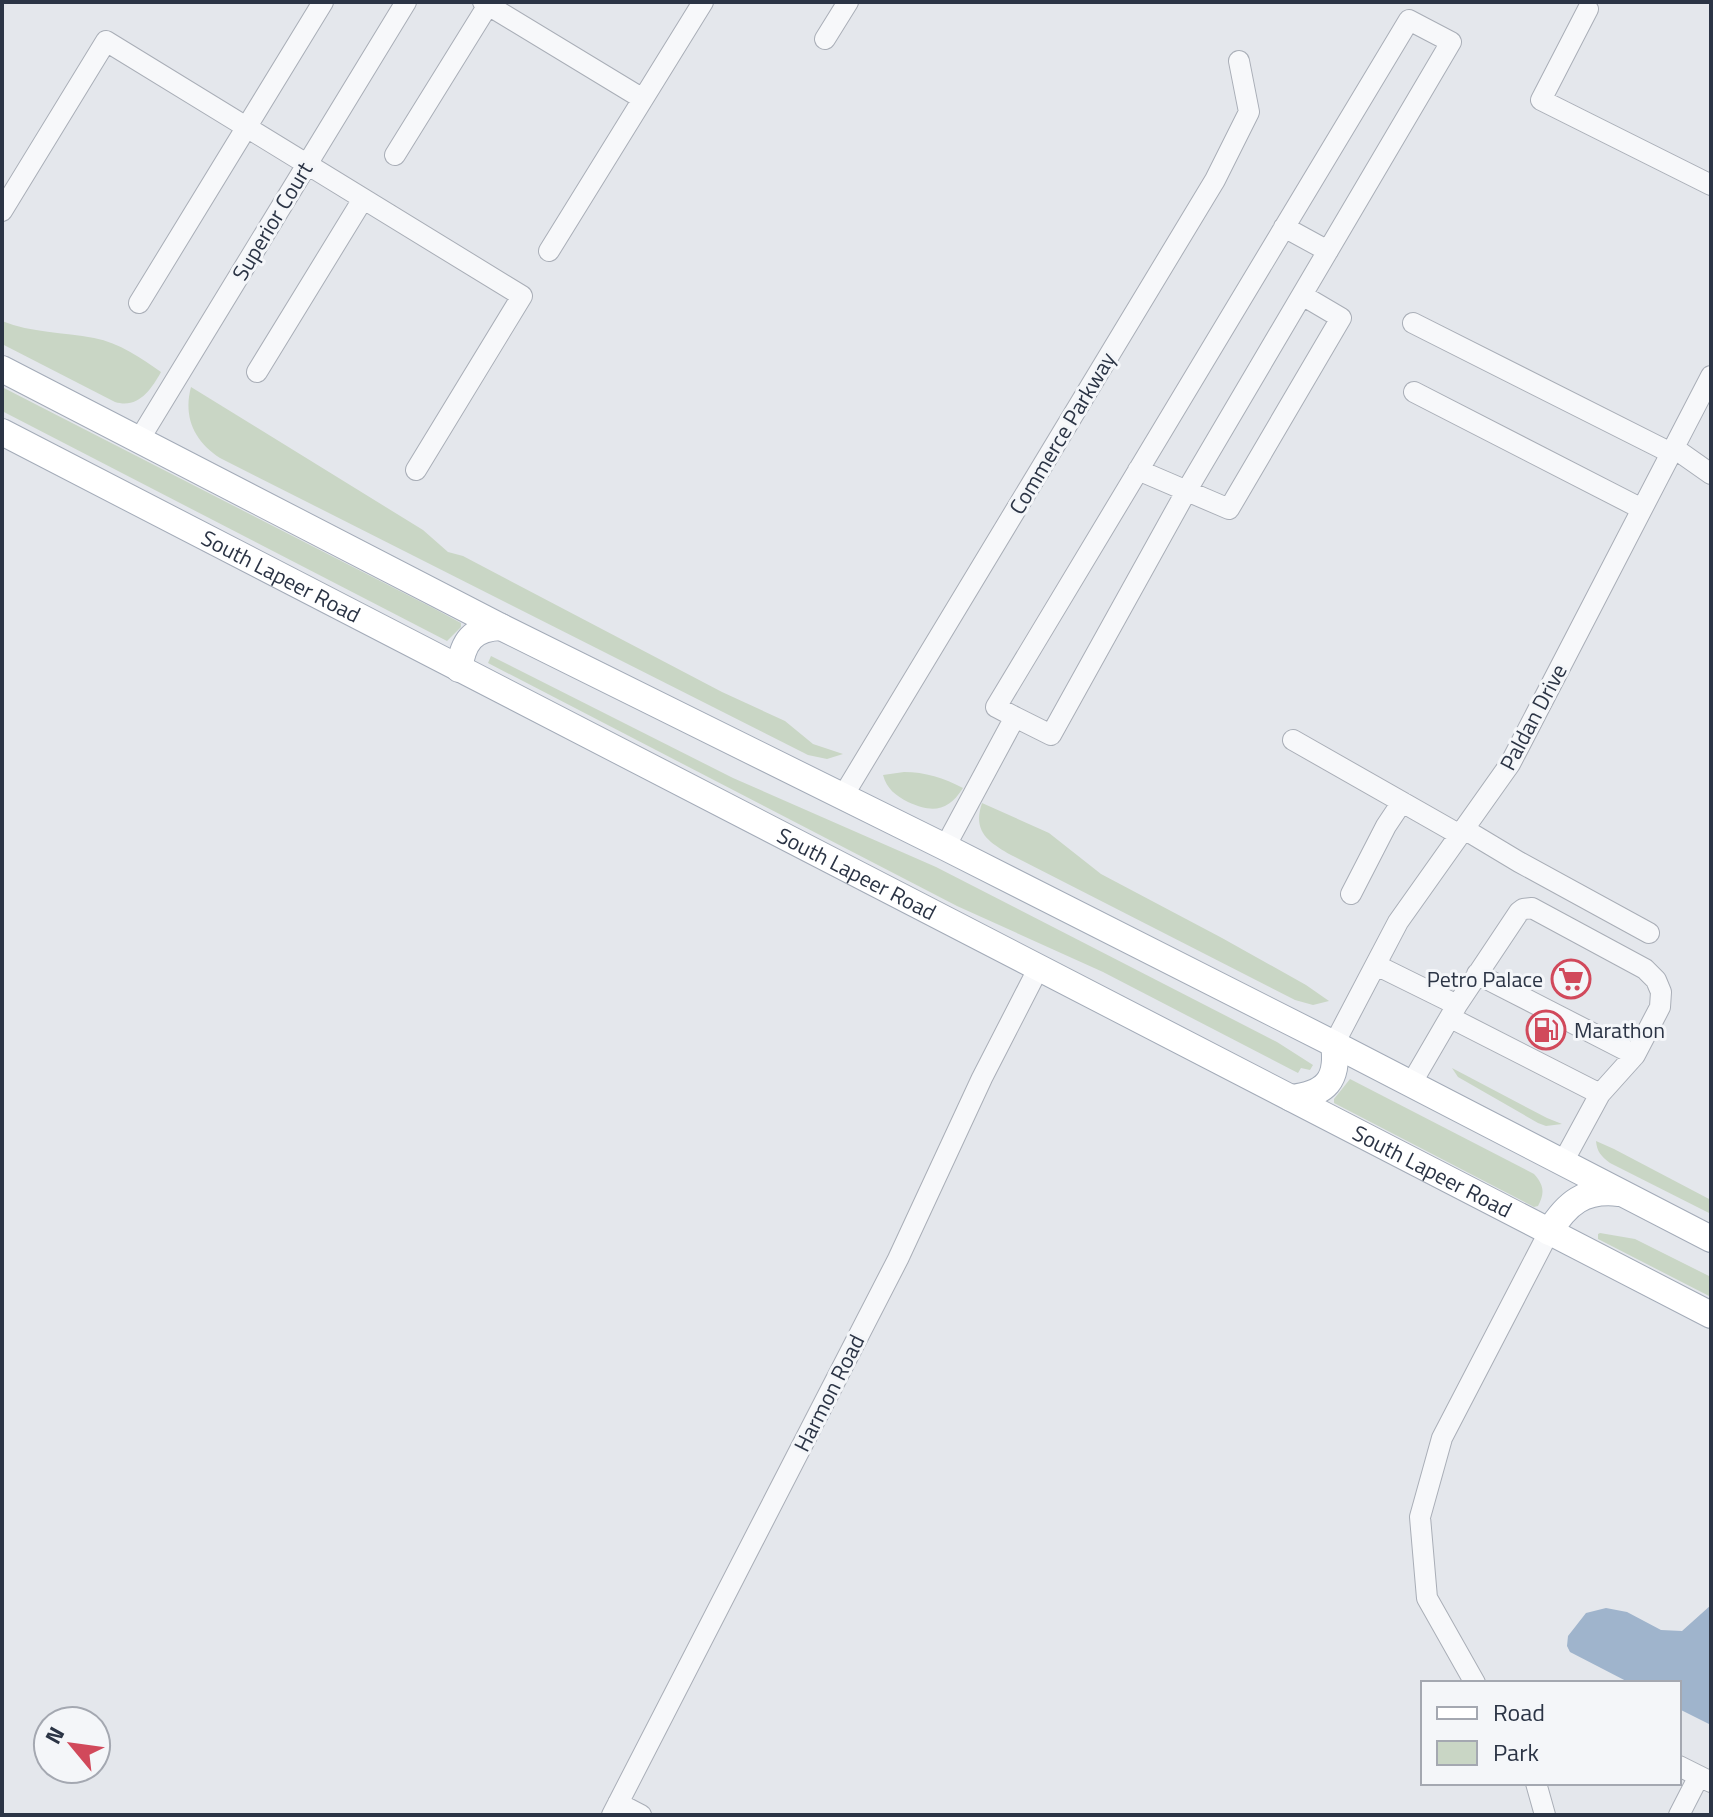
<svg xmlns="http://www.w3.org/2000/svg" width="1713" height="1817" viewBox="0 0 1713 1817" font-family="'Titillium Web',sans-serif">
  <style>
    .green { fill: #c9d6c5 }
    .water { fill: #9fb4cc }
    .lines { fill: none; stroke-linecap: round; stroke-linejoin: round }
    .minor-casing { stroke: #a9aeb7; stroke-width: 22 }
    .major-casing { stroke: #a3abb8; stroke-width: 28 }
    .minor { stroke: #f7f8fa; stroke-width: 20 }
    .major { stroke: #fff; stroke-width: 26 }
    .labels { text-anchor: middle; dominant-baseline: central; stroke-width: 6; stroke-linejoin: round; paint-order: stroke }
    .street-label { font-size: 22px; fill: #2b3445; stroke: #f4f6f9 }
    .poi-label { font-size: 22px; fill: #2b3445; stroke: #f4f6f9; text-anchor: end }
  </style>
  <rect width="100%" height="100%" fill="#e4e7ec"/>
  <!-- green -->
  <path class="green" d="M 2,321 C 32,333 63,332 94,338 C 120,343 141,358 161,372 C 151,390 138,409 115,402 L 2,344 Z
    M 2,387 L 435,609 L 461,623 L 461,627 L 447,641 L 2,411 Z
    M 191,387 L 423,530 L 448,552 L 463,556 L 722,692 L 785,721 L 813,744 L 843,754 L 827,759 L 808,755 L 220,458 C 194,441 183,417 191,387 Z
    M 491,656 L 733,778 L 936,867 L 1277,1042 L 1313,1065 L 1310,1070 L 1301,1068 L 1298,1073 L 1103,972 L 957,906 L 488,663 Z
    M 904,772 C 925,772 944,778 963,788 C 948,812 932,813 908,802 C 895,795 887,789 883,775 Z
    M 982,803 L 1049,833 L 1101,874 L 1222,938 L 1306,985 L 1329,1001 L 1313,1005 L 1295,1000 L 1011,855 C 989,842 972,832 982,803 Z
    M 1452,1068 L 1547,1118 L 1562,1124 L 1546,1126 L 1538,1123 L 1458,1077 Z
    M 1350,1079 L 1534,1174 C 1544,1185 1545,1193 1538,1206 L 1534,1207 L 1334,1103 L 1334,1099 Z
    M 1596,1141 L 1614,1149 L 1711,1200 L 1711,1214 L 1610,1163 C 1601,1156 1597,1152 1596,1141 Z
    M 1600,1233 L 1635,1239 L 1711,1277 L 1711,1297 L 1598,1239 L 1598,1234 Z"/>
  <!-- water -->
  <path class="water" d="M 1711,1605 L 1711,1725 L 1679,1709 L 1679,1683 L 1630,1683 L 1570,1652 L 1567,1646 L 1568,1636 L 1586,1613 L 1606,1608 L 1627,1612 L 1661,1630 L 1682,1631 Z"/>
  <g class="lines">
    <defs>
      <path id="minor" d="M 483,2 L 643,99
        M 1588,9 L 1541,100 L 1711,185
        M 825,39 L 848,2
        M 395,155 L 488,5
        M 2,211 L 106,41 L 522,296 L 416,470
        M 1284,227 L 1328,251
        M 549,251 L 703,2
        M 139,303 L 323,2
        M 1413,323 L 1671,453
        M 257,372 L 363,199
        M 1414,392 L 1642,509
        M 139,440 L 406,2
        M 1674,448 L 1711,474
        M 1138,470 L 1229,509 L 1341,318 L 1302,295
        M 1293,740 L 1460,835
        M 843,796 L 1215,180 L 1249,112 L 1239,61
        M 1464,829 L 1519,862 L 1649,933
        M 945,847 L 1015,717 L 1051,735 L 1187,490 L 1451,42 L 1409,20 L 996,707 L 1015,717
        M 1351,894 L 1386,826 L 1402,802
        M 1376,965 L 1457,1005
        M 1477,974 L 1635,1055
        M 1451,1018 L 1600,1094
        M 1334,1044 L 1398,922 L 1510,764 L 1711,376
        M 1411,1084 L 1457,1005 L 1519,912 L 1523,909 L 1532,908 L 1645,969 L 1656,980 L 1661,992 L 1660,1007 L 1635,1055 L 1600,1094 L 1563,1162
        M 1475,1683 L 1427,1598 L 1420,1517 L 1442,1438 L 1549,1232
        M 1679,1766 L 1711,1782
        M 1536,1783 L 1545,1815
        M 618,1803 L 641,1815
        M 612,1815 L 898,1259 L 982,1078 L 1039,967
        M 1679,1815 L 1699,1776"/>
      <g id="major">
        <path d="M 2,369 L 501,627 L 945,847 L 1334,1044 L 1711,1239"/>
        <path id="s1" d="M 2,432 L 1711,1315"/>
        <path d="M 459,669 C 463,642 472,628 501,627"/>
        <path d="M 1291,1098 C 1326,1094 1339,1080 1334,1044"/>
        <path d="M 1549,1232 C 1567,1203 1584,1189 1619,1193"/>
      </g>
    </defs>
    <!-- minor casing -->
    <use href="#minor" class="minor-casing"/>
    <!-- major casing -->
    <use href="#major" class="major-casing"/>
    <!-- minor -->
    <use href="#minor" class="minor"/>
    <!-- major -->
    <use href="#major" class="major"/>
  </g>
  <!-- icons -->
  <defs>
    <symbol id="supermarket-ring" viewBox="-11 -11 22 22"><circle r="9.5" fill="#f4f6f9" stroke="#d1495b" stroke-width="1.5"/><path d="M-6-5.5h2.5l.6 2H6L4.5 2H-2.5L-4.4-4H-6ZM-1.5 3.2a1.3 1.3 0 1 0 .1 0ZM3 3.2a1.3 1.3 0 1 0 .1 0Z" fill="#d1495b"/></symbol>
    <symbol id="fuel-ring" viewBox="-11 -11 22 22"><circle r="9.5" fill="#f4f6f9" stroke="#d1495b" stroke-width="1.5"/><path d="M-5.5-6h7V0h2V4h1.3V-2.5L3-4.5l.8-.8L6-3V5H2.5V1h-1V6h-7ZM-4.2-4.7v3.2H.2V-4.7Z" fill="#d1495b"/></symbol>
  </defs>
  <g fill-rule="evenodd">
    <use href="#supermarket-ring" x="1549" y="957" width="44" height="44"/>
    <use href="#fuel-ring" x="1524" y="1008" width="44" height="44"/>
  </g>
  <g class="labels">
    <!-- street labels -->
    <g class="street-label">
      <text transform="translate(272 221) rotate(-59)">Superior Court</text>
      <text transform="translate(1062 433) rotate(-59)">Commerce Parkway</text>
      <text stroke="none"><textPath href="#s1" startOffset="314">South Lapeer Road</textPath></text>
      <text transform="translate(1533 717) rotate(-62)">Paldan Drive</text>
      <text stroke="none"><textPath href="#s1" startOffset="962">South Lapeer Road</textPath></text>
      <text stroke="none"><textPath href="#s1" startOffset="1610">South Lapeer Road</textPath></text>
      <text transform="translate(829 1393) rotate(-63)">Harmon Road</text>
    </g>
    <!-- poi labels -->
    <g class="poi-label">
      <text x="1543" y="979">Petro Palace</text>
      <text x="1574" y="1030" text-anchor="start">Marathon</text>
    </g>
  </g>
  <!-- border -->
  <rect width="1713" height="1817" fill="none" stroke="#2b3445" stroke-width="8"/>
  <!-- legend -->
  <rect x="1421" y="1681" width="260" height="104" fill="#f4f6f9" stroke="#a4a8b1" stroke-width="2"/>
  <rect x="1437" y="1707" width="40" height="12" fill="#ffffff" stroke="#a4a8b1" stroke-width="2"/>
  <text x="1493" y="1721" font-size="24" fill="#2b3445">Road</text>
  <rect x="1437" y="1741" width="40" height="24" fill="#c9d6c5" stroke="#a4a8b1" stroke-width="2"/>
  <text x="1493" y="1761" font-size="24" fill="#2b3445">Park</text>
  <!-- north arrow -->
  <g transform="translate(72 1745) rotate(299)"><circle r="38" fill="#f4f6f9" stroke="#a4a8b1" stroke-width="2"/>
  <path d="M0-6L14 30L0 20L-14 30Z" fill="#d1495b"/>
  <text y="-12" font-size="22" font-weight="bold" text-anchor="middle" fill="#2b3445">N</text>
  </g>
</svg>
